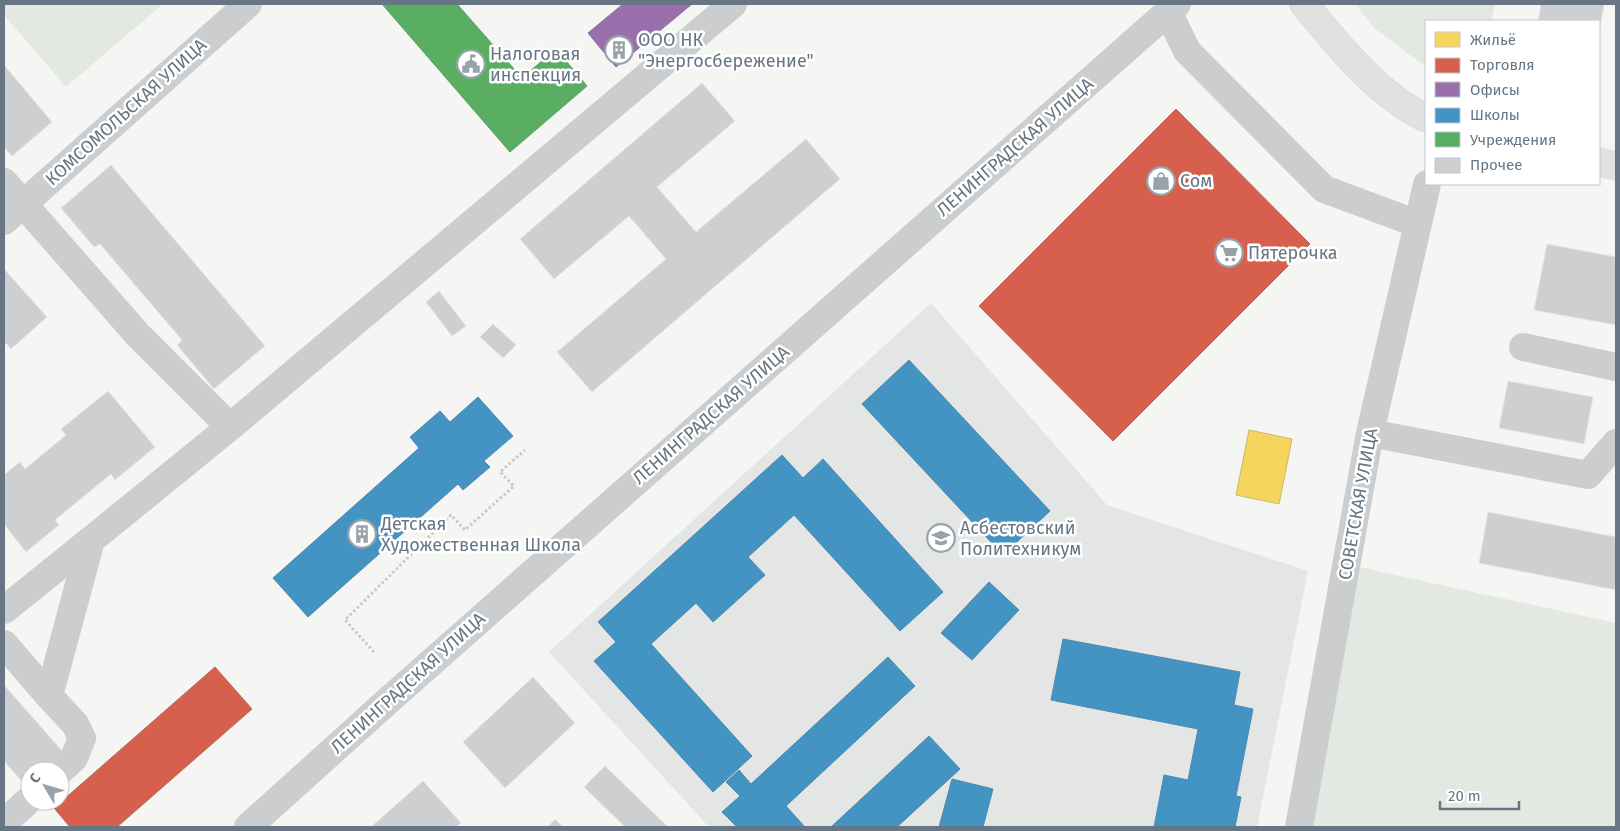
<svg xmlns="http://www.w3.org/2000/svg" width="1620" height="831" viewBox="0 0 1620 831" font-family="'Fira Sans',sans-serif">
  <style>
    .built { fill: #e4e5e5 }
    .green { fill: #e4e8e2 }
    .homes { fill: #f6d55c; stroke: #cbb868 }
    .shops { fill: #d6604d; stroke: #b4675e }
    .offices { fill: #9970ab; stroke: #8a729f }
    .schools { fill: #4393c3; stroke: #4e8ab0 }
    .public { fill: #5aae61; stroke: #5e9d6c }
    .building { fill: #cdcfd0; stroke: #e4e4e4 }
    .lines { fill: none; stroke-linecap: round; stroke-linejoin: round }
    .major-casing { stroke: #d1d2d2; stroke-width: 29 }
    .path { stroke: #cacaca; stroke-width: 3; stroke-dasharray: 2.5 2.5; stroke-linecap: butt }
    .minor { stroke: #cbcdce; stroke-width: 28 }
    .major { stroke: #e0e1e0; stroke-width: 28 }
    .labels { text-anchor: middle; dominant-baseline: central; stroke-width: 5; stroke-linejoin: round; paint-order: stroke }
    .poi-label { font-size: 18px; fill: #667684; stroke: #fff; text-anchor: start }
    .street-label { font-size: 18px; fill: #667684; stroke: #fff }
  </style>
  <rect width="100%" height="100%" fill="#f5f5f4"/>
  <!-- built -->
  <path class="built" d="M 931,303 L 1107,505 L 1308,571 L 1257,827 L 709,827 L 549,652 Z"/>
  <!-- green -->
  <path class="green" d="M 4,4 L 163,4 L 66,87 L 4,15 Z
    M 1355,4 L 1495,4 L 1491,21 L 1426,21 L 1426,67 L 1374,28 Z
    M 1359,567 L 1616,623 L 1616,827 L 1310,827 Z"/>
  <!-- homes -->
  <path class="homes" d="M 1249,430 L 1292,439 L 1279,504 L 1236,495 Z"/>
  <!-- shops -->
  <path class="shops" d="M 1176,109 L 1310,244 L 1113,441 L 979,306 Z
    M 215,667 L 252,709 L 117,827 L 70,827 L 54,808 Z"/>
  <!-- offices -->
  <path class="offices" d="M 623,4 L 692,4 L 616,67 L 588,33 Z"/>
  <!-- schools -->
  <path class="schools" d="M 909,360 L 1050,511 L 1003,555 L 862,404 Z
    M 478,397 L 513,436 L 484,461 L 490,467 L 463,490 L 458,484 L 308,617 L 273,578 L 419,448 L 410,437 L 440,411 L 450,422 Z
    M 782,455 L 803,478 L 823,459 L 943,592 L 900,631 L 794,515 L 748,557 L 765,575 L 713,622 L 696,603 L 651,644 L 752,756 L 713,792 L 594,661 L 616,642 L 598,622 Z
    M 989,582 L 1019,610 L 972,660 L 941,633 Z
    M 1063,639 L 1240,672 L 1234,705 L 1253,709 L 1236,796 L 1241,797 L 1235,827 L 1154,827 L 1164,775 L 1188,780 L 1198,729 L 1051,700 Z
    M 888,657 L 915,686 L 786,806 L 805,827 L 737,827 L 722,812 L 740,796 L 726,782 L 739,770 L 751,784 Z
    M 929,736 L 960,769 L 897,827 L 831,827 Z
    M 952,779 L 993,789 L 983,827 L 939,827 Z"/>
  <!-- public -->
  <path class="public" d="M 382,4 L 457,4 L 522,78 L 556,49 L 587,86 L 510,152 Z"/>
  <!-- building -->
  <path class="building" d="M 1541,4 L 1604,4 L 1599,33 L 1599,21 L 1538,21 Z
    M 4,65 L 52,122 L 12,156 L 4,147 Z
    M 702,83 L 735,121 L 657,187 L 696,232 L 806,139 L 840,179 L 592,392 L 557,352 L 666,259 L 629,216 L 554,279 L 520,239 Z
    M 111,165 L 265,346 L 214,389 L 177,345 L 182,340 L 100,244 L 94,247 L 61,208 Z
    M 1547,244 L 1616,257 L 1616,325 L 1534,310 Z
    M 4,269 L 47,317 L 11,349 L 6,343 L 4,345 Z
    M 439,291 L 466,326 L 452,336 L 426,302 Z
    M 493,324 L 516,345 L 503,358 L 480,337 Z
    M 1508,381 L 1593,397 L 1584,444 L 1499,428 Z
    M 108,391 L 155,447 L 115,480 L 111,474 L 55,520 L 59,525 L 26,552 L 4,524 L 4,475 L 20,462 L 25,469 L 66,435 L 61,429 Z
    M 1488,512 L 1616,537 L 1616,590 L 1479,563 Z
    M 533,677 L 575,723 L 505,788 L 463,742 Z
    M 4,685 L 63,752 L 42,771 L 30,771 L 30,782 L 26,786 L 4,761 Z
    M 605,766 L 668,827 L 625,827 L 584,787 Z
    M 423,781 L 461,823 L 456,827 L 371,827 Z
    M 555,819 L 563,827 L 548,827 Z"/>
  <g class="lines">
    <defs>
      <path id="major" d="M 1304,4 C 1339,46 1376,94 1426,118
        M 1599,162 L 1616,166"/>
    </defs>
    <!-- major casing -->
    <use href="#major" class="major-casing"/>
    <!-- path -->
    <path class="path" d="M 374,652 L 345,620 L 451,515 L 465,530 L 514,486 L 500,472 L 525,450"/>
    <!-- minor -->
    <path class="minor" d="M 1168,12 L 1187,51 L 1324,189 L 1418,224
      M 4,182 L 138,335 L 230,427
      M 4,221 L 248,4
      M 1523,347 L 1616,367
      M 1370,433 L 1588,475 L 1616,443
      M 4,610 L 91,540
      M 4,644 L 49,696
      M 60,771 L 74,758 L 82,738 L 75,724 L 49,696 L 91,540 L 230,427 L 733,4
      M 4,823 L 30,799
      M 248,827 L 390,699 L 1177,4
      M 1299,827 L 1370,433 L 1427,184"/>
    <!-- major -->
    <use href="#major" class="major"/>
  </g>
  <!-- icons -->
  <defs>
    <symbol id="building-ring" viewBox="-11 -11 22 22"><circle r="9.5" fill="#fff" stroke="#98a2ab" stroke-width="1.5"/><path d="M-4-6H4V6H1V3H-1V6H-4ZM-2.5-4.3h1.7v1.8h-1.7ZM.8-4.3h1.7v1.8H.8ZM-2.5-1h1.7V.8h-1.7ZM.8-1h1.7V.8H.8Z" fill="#98a2ab"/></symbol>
    <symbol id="civic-ring" viewBox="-11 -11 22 22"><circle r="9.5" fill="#fff" stroke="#98a2ab" stroke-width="1.5"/><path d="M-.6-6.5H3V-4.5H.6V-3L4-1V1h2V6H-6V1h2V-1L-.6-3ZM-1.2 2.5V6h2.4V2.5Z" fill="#98a2ab"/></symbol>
    <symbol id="shop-ring" viewBox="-11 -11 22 22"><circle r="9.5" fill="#fff" stroke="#98a2ab" stroke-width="1.5"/><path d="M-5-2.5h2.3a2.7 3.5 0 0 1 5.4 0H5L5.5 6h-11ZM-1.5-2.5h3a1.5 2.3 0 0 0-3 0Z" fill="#98a2ab"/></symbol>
    <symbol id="supermarket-ring" viewBox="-11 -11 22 22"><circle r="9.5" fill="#fff" stroke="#98a2ab" stroke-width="1.5"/><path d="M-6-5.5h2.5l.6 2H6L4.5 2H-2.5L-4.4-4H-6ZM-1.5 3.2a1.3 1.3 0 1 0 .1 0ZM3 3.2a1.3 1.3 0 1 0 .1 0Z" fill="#98a2ab"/></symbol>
    <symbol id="university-ring" viewBox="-11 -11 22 22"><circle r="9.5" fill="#fff" stroke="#98a2ab" stroke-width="1.5"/><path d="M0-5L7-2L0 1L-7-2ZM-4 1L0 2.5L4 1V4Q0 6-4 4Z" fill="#98a2ab"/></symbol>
  </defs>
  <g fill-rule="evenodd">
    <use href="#building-ring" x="603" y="34" width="32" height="32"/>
    <use href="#civic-ring" x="455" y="48" width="32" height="32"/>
    <use href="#shop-ring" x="1145" y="165" width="32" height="32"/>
    <use href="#supermarket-ring" x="1213" y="237" width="32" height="32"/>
    <use href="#building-ring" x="346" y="518" width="32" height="32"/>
    <use href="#university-ring" x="925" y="522" width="32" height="32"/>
  </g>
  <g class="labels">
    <!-- poi labels -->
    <g class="poi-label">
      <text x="638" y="40">ООО НК<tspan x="638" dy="21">"Энергосбережение"</tspan></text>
      <text x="490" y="54">Налоговая<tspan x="490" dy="21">инспекция</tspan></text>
      <text x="1180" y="181">Сом</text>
      <text x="1248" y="253">Пятерочка</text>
      <text x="381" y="524">Детская<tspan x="381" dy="21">Художественная Школа</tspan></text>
      <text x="960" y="528">Асбестовский<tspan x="960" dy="21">Политехникум</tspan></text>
    </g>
    <!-- street labels -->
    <g class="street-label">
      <text transform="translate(126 112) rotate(-42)">КОМСОМОЛЬСКАЯ УЛИЦА</text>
      <text transform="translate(1015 147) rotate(-41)">ЛЕНИНГРАДСКАЯ УЛИЦА</text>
      <text transform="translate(711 415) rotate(-41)">ЛЕНИНГРАДСКАЯ УЛИЦА</text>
      <text transform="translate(1358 504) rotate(-80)">СОВЕТСКАЯ УЛИЦА</text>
      <text transform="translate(408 683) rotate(-42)">ЛЕНИНГРАДСКАЯ УЛИЦА</text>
    </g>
  </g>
  <!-- border -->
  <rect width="1620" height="831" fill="none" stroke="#667684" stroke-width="10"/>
  <!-- legend -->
  <rect x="1425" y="20" width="175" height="165" fill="#ffffff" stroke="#c2c8ce"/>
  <rect x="1435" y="32" width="25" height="15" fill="#f6d55c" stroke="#c2c8ce"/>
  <text x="1470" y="45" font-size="15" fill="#667684">Жильё</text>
  <rect x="1435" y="58" width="25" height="15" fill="#d6604d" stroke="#c2c8ce"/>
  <text x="1470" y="70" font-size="15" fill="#667684">Торговля</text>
  <rect x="1435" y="82" width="25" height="15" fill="#9970ab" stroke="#c2c8ce"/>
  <text x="1470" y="95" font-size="15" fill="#667684">Офисы</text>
  <rect x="1435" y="108" width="25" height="15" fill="#4393c3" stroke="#c2c8ce"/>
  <text x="1470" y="120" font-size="15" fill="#667684">Школы</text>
  <rect x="1435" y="132" width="25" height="15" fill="#5aae61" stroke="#c2c8ce"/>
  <text x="1470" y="145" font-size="15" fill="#667684">Учреждения</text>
  <rect x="1435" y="158" width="25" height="15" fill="#cdcfd0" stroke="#c2c8ce"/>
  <text x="1470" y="170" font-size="15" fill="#667684">Прочее</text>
  <!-- north arrow -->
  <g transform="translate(45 786) rotate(308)"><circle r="24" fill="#ffffff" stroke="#c2c8ce"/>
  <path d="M0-4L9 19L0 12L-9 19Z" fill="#98a2ab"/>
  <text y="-8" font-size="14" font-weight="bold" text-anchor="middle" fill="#667684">С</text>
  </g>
  <!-- scale -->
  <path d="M1440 801v8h79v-8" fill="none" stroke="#667684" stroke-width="2.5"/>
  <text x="1448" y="801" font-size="15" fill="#667684" stroke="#ffffff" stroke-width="4" paint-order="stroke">20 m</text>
</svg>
